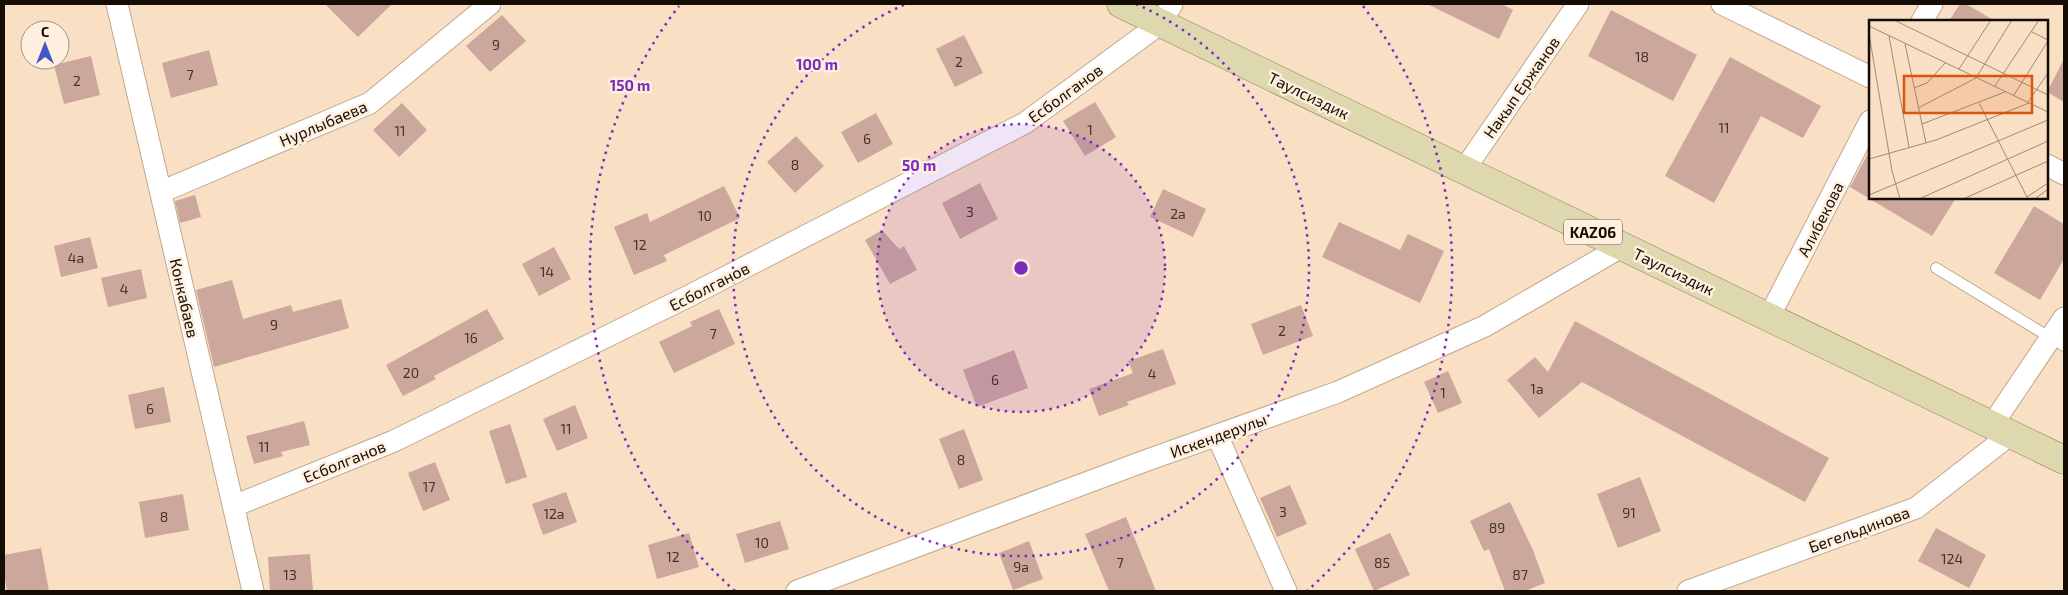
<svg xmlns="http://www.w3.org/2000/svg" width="2068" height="595" viewBox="0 0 2068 595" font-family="'Exo 2',sans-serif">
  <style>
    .building { fill: #cca79c }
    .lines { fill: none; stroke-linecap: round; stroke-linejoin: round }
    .service-casing { stroke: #c0a88d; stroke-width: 12 }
    .minor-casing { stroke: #c0a88d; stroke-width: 23 }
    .primary-casing { stroke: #898050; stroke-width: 29 }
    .service { stroke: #fff; stroke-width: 10 }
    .minor { stroke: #fff; stroke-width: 21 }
    .primary { stroke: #ded8af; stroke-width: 28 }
    .ring { fill: none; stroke: #7b2cbf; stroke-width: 2.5; stroke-dasharray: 2.5 5 }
    .labels { text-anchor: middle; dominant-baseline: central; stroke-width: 5; stroke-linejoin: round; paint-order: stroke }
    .number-label { font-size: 14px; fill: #43342a }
    .shield { fill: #feefde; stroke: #5b5145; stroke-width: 1 }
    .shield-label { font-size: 15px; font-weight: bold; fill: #150d04 }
    .street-label { font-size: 16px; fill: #150d04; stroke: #feefde }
    .inset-road { fill: none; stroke: #9e8b77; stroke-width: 1 }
    .view { fill: #dd550c; fill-opacity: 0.15; stroke: #dd550c; stroke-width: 2.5 }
    .inset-edge { fill: none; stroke: #150d04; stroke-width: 2.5 }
    .centre { fill: #7b2cbf; stroke: #feefde; stroke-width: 2.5 }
    .ring-label { font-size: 15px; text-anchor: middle; font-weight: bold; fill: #7b2cbf; stroke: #feefde; stroke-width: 5; stroke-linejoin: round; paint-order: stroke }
  </style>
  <rect width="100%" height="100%" fill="#f9dfc4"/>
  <!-- building -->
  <path class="building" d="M 325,4 L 392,4 L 358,37 Z
    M 1427,4 L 1502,4 L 1513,10 L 1499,39 Z
    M 1960,4 L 1966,4 L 1995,21 L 1949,21 Z
    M 1611,10 L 1697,55 L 1673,101 L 1588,56 Z
    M 502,15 L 526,41 L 490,72 L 466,46 Z
    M 964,35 L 983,73 L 955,87 L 936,49 Z
    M 209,50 L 218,85 L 171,98 L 162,63 Z
    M 91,56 L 100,95 L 64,104 L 54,65 Z
    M 1730,57 L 1821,106 L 1803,138 L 1761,116 L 1714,203 L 1665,176 Z
    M 2064,59 L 2064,102 L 2047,92 Z
    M 1095,102 L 1116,137 L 1085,156 L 1063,121 Z
    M 402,103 L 427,130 L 399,157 L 373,130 Z
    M 876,113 L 893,144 L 858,163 L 841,132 Z
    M 796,136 L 824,166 L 795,193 L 767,162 Z
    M 1870,150 L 1870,198 L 1956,198 L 1932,236 L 1850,187 Z
    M 980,183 L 998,219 L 960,239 L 942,203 Z
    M 724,186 L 740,218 L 664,255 L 667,261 L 634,275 L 614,227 L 647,213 L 650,222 Z
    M 1163,189 L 1206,209 L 1193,237 L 1150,217 Z
    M 195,195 L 201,217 L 180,223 L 175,201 Z
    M 2034,206 L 2064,224 L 2064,259 L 2040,300 L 1994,273 Z
    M 1339,222 L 1400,250 L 1408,234 L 1444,251 L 1420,303 L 1322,257 Z
    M 882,230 L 899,249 L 904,246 L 917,270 L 890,284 L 865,240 Z
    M 90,237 L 98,268 L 61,277 L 54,246 Z
    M 554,247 L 571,279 L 539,296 L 522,264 Z
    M 141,269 L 147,298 L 108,307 L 101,278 Z
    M 232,280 L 243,319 L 291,305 L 293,312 L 341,299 L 349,328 L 214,367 L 196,290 Z
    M 1301,305 L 1313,336 L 1263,355 L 1251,324 Z
    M 487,309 L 504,339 L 434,376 L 436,379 L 403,396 L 386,365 Z
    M 719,309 L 735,344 L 674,373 L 659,342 L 692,326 L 690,322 Z
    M 1575,321 L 1829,458 L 1805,502 L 1582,382 L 1539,418 L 1507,380 L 1535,357 L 1548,372 Z
    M 1163,349 L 1176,384 L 1127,402 L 1129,405 L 1099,416 L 1089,389 L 1133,373 L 1128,361 Z
    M 1014,350 L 1028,388 L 977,407 L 963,370 Z
    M 1448,371 L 1462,403 L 1438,413 L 1424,382 Z
    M 164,387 L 171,422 L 135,429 L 128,395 Z
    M 575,405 L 588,438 L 557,451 L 543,419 Z
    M 304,421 L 310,445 L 281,452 L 283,456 L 254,464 L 246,436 Z
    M 510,424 L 527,477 L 506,484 L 489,431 Z
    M 964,429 L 983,480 L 959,489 L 939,439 Z
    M 435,462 L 450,500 L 423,511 L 408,473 Z
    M 1640,477 L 1661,531 L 1618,548 L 1597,494 Z
    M 1290,485 L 1307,524 L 1277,537 L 1260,498 Z
    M 566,492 L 577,522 L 543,535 L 532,504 Z
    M 183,494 L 189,530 L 145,538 L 139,502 Z
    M 1510,502 L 1533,550 L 1545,583 L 1525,591 L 1505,591 L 1489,549 L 1484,551 L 1470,521 Z
    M 1126,517 L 1156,591 L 1109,591 L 1085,534 Z
    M 780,521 L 789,549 L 745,563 L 736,534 Z
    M 1936,528 L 1986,555 L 1969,588 L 1918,561 Z
    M 689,533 L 699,567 L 657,579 L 648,545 Z
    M 1390,533 L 1410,575 L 1374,591 L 1355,549 Z
    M 1029,541 L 1043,579 L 1013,590 L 999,553 Z
    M 41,548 L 49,591 L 7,591 L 4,573 L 4,555 Z
    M 310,554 L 313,591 L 270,591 L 268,557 Z"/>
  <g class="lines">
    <defs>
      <path id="service" d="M 1936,268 L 2064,346"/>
      <path id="minor" d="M 117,4 L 253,591
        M 1722,4 L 1870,77
        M 1922,21 L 1932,4
        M 2047,165 L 2064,174
        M 1464,170 L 1578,4
        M 161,192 L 370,103 L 490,4
        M 1769,317 L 1870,121
        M 1992,425 L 2064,318
        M 1217,435 L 1286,591
        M 234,506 L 394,441 L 687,297 L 1025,123 L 1161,23 L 1172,4
        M 797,591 L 1142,462 L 1338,392 L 1485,326 L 1623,246
        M 1688,591 L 1916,508 L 2011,434"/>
      <path id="primary" d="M 1121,4 L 2064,460"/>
    </defs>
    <!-- service casing -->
    <use href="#service" class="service-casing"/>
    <!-- minor casing -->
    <use href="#minor" class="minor-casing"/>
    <!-- primary casing -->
    <use href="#primary" class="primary-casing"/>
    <!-- service -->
    <use href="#service" class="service"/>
    <!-- minor -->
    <use href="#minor" class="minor"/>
    <!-- primary -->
    <use href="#primary" class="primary"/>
  </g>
  <!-- distance rings -->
  <circle cx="1021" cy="268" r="144" fill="#7b2cbf" fill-opacity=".12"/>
  <g class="ring">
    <circle cx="1021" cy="268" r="144"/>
    <path d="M1136 4A288 288 0 1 1 906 4"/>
    <path d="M735 591A431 431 0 0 1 679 6M1363 6A431 431 0 0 1 1307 591"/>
  </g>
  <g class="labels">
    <!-- number labels -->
    <g class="number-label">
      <text x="496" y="44">9</text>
      <text x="1642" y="56">18</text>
      <text x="959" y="61">2</text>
      <text x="190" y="74">7</text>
      <text x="77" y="80">2</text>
      <text x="1724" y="127">11</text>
      <text x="1090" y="129">1</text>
      <text x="400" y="130">11</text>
      <text x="867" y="138">6</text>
      <text x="795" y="164">8</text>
      <text x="970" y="211">3</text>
      <text x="1178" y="213">2а</text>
      <text x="705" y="215">10</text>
      <text x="640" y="244">12</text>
      <text x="76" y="257">4а</text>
      <text x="547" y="271">14</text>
      <text x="124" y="288">4</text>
      <text x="274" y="324">9</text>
      <text x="1282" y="330">2</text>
      <text x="713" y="333">7</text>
      <text x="471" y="337">16</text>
      <text x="411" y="372">20</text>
      <text x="1152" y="373">4</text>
      <text x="995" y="379">6</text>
      <text x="1537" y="388">1а</text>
      <text x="1443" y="392">1</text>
      <text x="150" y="408">6</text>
      <text x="566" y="428">11</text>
      <text x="264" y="446">11</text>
      <text x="961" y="459">8</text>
      <text x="429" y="486">17</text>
      <text x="1283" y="511">3</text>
      <text x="1629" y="512">91</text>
      <text x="554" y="513">12а</text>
      <text x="164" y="516">8</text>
      <text x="1497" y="527">89</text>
      <text x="762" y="542">10</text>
      <text x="673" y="556">12</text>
      <text x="1952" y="558">124</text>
      <text x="1120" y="562">7</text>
      <text x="1382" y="562">85</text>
      <text x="1021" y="566">9а</text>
      <text x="290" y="574">13</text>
      <text x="1520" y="574">87</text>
    </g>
    <!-- shield labels -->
    <rect class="shield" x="1564" y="219.5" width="58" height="25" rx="4"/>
    <g class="shield-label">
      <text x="1593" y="232">KAZ06</text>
    </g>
    <!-- street labels -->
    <g class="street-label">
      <text transform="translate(1521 87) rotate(-55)">Накып Ержанов</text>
      <text transform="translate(1065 93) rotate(-36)">Есболганов</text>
      <text transform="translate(1309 95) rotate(26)">Таулсиздик</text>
      <text transform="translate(323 123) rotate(-23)">Нурлыбаева</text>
      <text transform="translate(1820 219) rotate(-63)">Алибекова</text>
      <text transform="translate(1674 271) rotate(26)">Таулсиздик</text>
      <text transform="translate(709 286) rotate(-27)">Есболганов</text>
      <text transform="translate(185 298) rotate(77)">Конкабаев</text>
      <text transform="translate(1218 435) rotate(-20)">Искендерулы</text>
      <text transform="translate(344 461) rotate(-22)">Есболганов</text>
      <text transform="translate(1859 529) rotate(-20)">Бегельдинова</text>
    </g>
  </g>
  <!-- overview -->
  <g transform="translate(1869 20)">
    <rect width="179" height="179" fill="#f9dfc4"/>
    <path class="inset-road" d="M 25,0 L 179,75M 0,6 L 179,92M 163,12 L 179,20M 0,14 L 23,151 L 31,179M 20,16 L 40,127M 36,24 L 57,123M 90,49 L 122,0M 126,66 L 170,0M 45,68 L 58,63 L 76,43M 145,75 L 179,21M 159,82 L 179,53M 110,83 L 159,179M 49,88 L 107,58 L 143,0M 53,104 L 136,72M 0,139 L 67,120 L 160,83M 0,175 L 179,100M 158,177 L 179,163M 50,179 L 179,121M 94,179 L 179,141M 166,179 L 179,169"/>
    <path class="view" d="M 35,56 L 163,56 L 163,93 L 35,93 Z"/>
    <rect width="179" height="179" class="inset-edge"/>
  </g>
  <circle cx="1021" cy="268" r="8" class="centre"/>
  <g class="ring-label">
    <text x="817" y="70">100 m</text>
    <text x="630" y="91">150 m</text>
    <text x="919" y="171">50 m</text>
  </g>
  <!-- border -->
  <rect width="2068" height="595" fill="none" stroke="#150d04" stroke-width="10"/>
  <!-- north arrow -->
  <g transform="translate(45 45)"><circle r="24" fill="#feefde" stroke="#a19587"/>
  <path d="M0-4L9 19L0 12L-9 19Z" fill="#4356c9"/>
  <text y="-8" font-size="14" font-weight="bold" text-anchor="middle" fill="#150d04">С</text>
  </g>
</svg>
